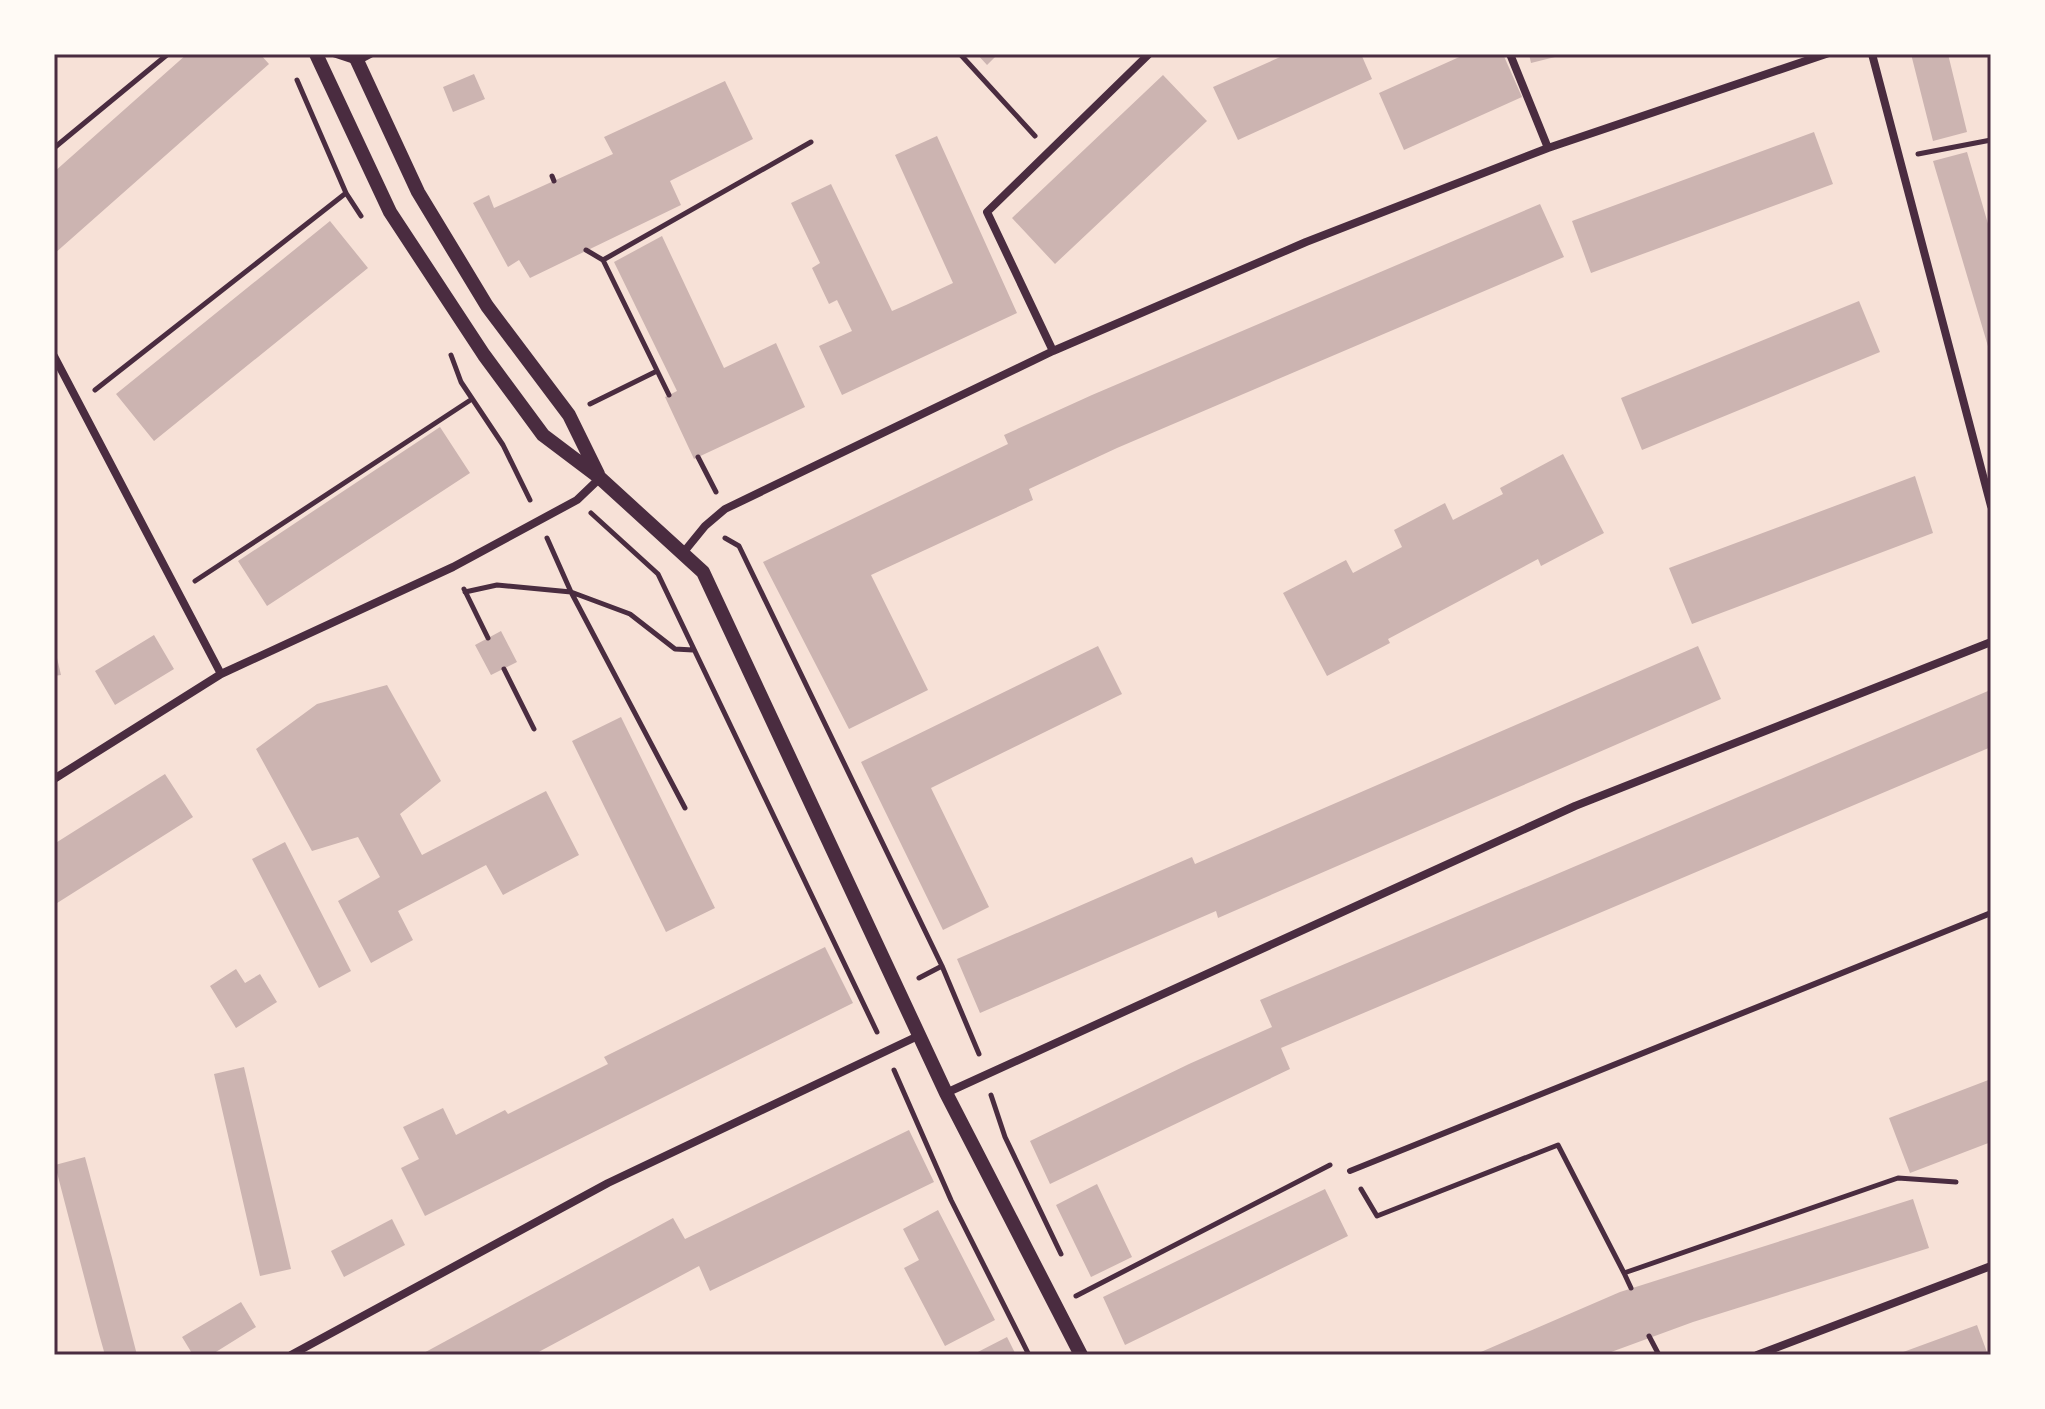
<svg xmlns="http://www.w3.org/2000/svg" width="2045" height="1409" viewBox="0 0 2045 1409" font-family="'PT Sans Narrow',sans-serif">
  <style>
    .building { fill: #ccb4b1 }
    .lines { fill: none; stroke-linecap: round; stroke-linejoin: round }
    .path { stroke: #4a2c40; stroke-width: 5 }
    .service { stroke: #4a2c40; stroke-width: 6 }
    .minor { stroke: #4a2c40; stroke-width: 8 }
    .tertiary { stroke: #4a2c40; stroke-width: 14 }
    .neatline { fill: none; stroke: #4a2c40; stroke-width: 3 }
  </style>
  <rect width="100%" height="100%" fill="#f7e1d7"/>
  <!-- building -->
  <path class="building" d="M 187,54 L 260,54 L 269,64 L 54,254 L 54,172 Z
    M 977,54 L 998,54 L 987,65 Z
    M 1287,54 L 1361,54 L 1372,79 L 1238,140 L 1213,87 Z
    M 1466,54 L 1503,54 L 1522,97 L 1404,150 L 1379,93 Z
    M 1529,54 L 1563,54 L 1563,55 L 1531,63 Z
    M 1911,54 L 1948,54 L 1967,132 L 1933,141 Z
    M 474,74 L 485,99 L 453,112 L 443,87 Z
    M 1163,75 L 1207,121 L 1055,264 L 1012,218 Z
    M 725,81 L 753,139 L 670,181 L 681,205 L 530,278 L 519,260 L 508,267 L 473,203 L 489,195 L 494,208 L 613,154 L 604,137 Z
    M 1814,132 L 1833,184 L 1591,273 L 1572,221 Z
    M 937,136 L 1017,313 L 842,395 L 819,346 L 852,331 L 837,300 L 829,304 L 812,268 L 820,263 L 791,203 L 831,184 L 892,311 L 906,305 L 953,283 L 895,155 Z
    M 1967,152 L 1991,234 L 1990,353 L 1933,161 Z
    M 1540,204 L 1564,257 L 1117,448 L 1029,489 L 1033,500 L 871,575 L 928,690 L 849,729 L 763,562 L 1008,444 L 1004,435 L 1092,395 Z
    M 330,221 L 368,268 L 154,441 L 116,394 Z
    M 662,236 L 724,368 L 776,343 L 805,407 L 694,459 L 665,397 L 677,391 L 614,262 Z
    M 1859,301 L 1880,352 L 1642,450 L 1621,398 Z
    M 440,427 L 470,473 L 267,606 L 238,561 Z
    M 1563,454 L 1604,533 L 1541,566 L 1538,559 L 1388,639 L 1390,643 L 1327,676 L 1283,593 L 1346,560 L 1353,573 L 1402,547 L 1394,530 L 1445,503 L 1453,520 L 1503,494 L 1500,488 Z
    M 1915,476 L 1933,533 L 1692,624 L 1669,568 Z
    M 501,631 L 517,662 L 491,675 L 475,645 Z
    M 154,635 L 174,669 L 115,705 L 95,671 Z
    M 54,645 L 61,675 L 54,676 Z
    M 1098,646 L 1122,694 L 931,788 L 989,907 L 943,930 L 861,762 Z
    M 1698,646 L 1721,699 L 1218,918 L 1216,911 L 980,1013 L 957,959 L 1192,857 L 1195,864 Z
    M 387,685 L 441,781 L 400,814 L 422,855 L 546,791 L 579,855 L 503,895 L 486,865 L 398,911 L 413,940 L 371,963 L 338,901 L 380,877 L 358,837 L 312,851 L 256,749 L 317,704 Z
    M 1988,691 L 1991,697 L 1991,747 L 1281,1048 L 1290,1069 L 1050,1184 L 1030,1141 L 1189,1064 L 1272,1027 L 1260,1000 Z
    M 621,717 L 715,908 L 666,932 L 572,741 Z
    M 165,774 L 193,817 L 54,905 L 54,844 Z
    M 285,842 L 351,971 L 319,988 L 252,859 Z
    M 825,947 L 853,1003 L 425,1216 L 401,1168 L 419,1159 L 403,1127 L 443,1108 L 456,1135 L 505,1110 L 508,1114 L 608,1064 L 604,1057 Z
    M 236,969 L 245,983 L 260,974 L 277,1002 L 236,1028 L 210,986 Z
    M 244,1067 L 291,1269 L 260,1276 L 214,1074 Z
    M 1991,1079 L 1991,1142 L 1910,1173 L 1889,1118 Z
    M 909,1130 L 934,1182 L 710,1291 L 699,1266 L 533,1355 L 420,1355 L 673,1218 L 685,1239 Z
    M 85,1157 L 112,1258 L 137,1355 L 105,1355 L 99,1334 L 55,1165 Z
    M 1097,1184 L 1132,1257 L 1091,1277 L 1056,1205 Z
    M 1325,1189 L 1348,1236 L 1125,1345 L 1103,1297 Z
    M 1913,1199 L 1929,1248 L 1693,1322 L 1603,1355 L 1474,1355 L 1620,1292 Z
    M 938,1210 L 995,1320 L 945,1346 L 904,1268 L 919,1260 L 903,1229 Z
    M 392,1219 L 405,1245 L 344,1277 L 331,1251 Z
    M 241,1302 L 256,1327 L 211,1355 L 193,1355 L 182,1337 Z
    M 1977,1325 L 1988,1355 L 1895,1355 Z
    M 1007,1337 L 1016,1355 L 972,1355 Z"/>
  <g class="lines">
    <!-- path -->
    <path class="path" d="M 960,54 L 1035,136
      M 297,80 L 346,193 L 361,216
      M 54,148 L 168,54
      M 1918,154 L 1991,140
      M 552,176 L 554,181
      M 586,250 L 603,260 L 669,395
      M 603,260 L 811,142
      M 451,355 L 461,382 L 503,445 L 530,500
      M 95,390 L 346,193
      M 590,404 L 657,371
      M 698,457 L 716,492
      M 591,513 L 658,574 L 877,1032
      M 547,538 L 571,592 L 685,808
      M 725,538 L 739,546 L 942,966 L 979,1054
      M 195,581 L 469,401
      M 464,589 L 488,638
      M 465,592 L 497,585 L 571,592 L 630,614 L 675,649 L 693,650
      M 504,669 L 534,729
      M 919,978 L 942,966
      M 894,1070 L 951,1200 L 1029,1355
      M 991,1095 L 1005,1137 L 1061,1254
      M 1361,1189 L 1377,1216 L 1558,1145 L 1624,1273
      M 1631,1288 L 1624,1273 L 1898,1178 L 1956,1182
      M 1076,1296 L 1330,1165
      M 1649,1336 L 1659,1355"/>
    <!-- service -->
    <path class="service" d="M 333,54 L 357,62 L 372,54
      M 1350,1171 L 1991,913"/>
    <!-- minor -->
    <path class="minor" d="M 1510,54 L 1548,148
      M 1872,54 L 1991,506
      M 1053,351 L 987,212 L 1149,54
      M 54,356 L 221,674
      M 683,553 L 705,526 L 725,509 L 1053,351 L 1306,242 L 1548,148 L 1826,54
      M 54,779 L 221,674 L 453,567 L 577,500 L 600,478
      M 946,1093 L 1575,806 L 1991,642
      M 291,1355 L 608,1183 L 920,1035
      M 1757,1355 L 1991,1266"/>
    <!-- tertiary -->
    <path class="tertiary" d="M 316,54 L 390,212 L 484,355 L 543,435 L 600,478 L 703,572 L 946,1093 L 1081,1355
      M 354,54 L 418,192 L 487,306 L 569,415 L 598,474"/>
  </g>
  <!-- border -->
  <rect width="2045" height="1409" fill="none" stroke="#fffaf5" stroke-width="112"/>
  <rect x="56" y="56" width="1933" height="1297" class="neatline"/>
</svg>
